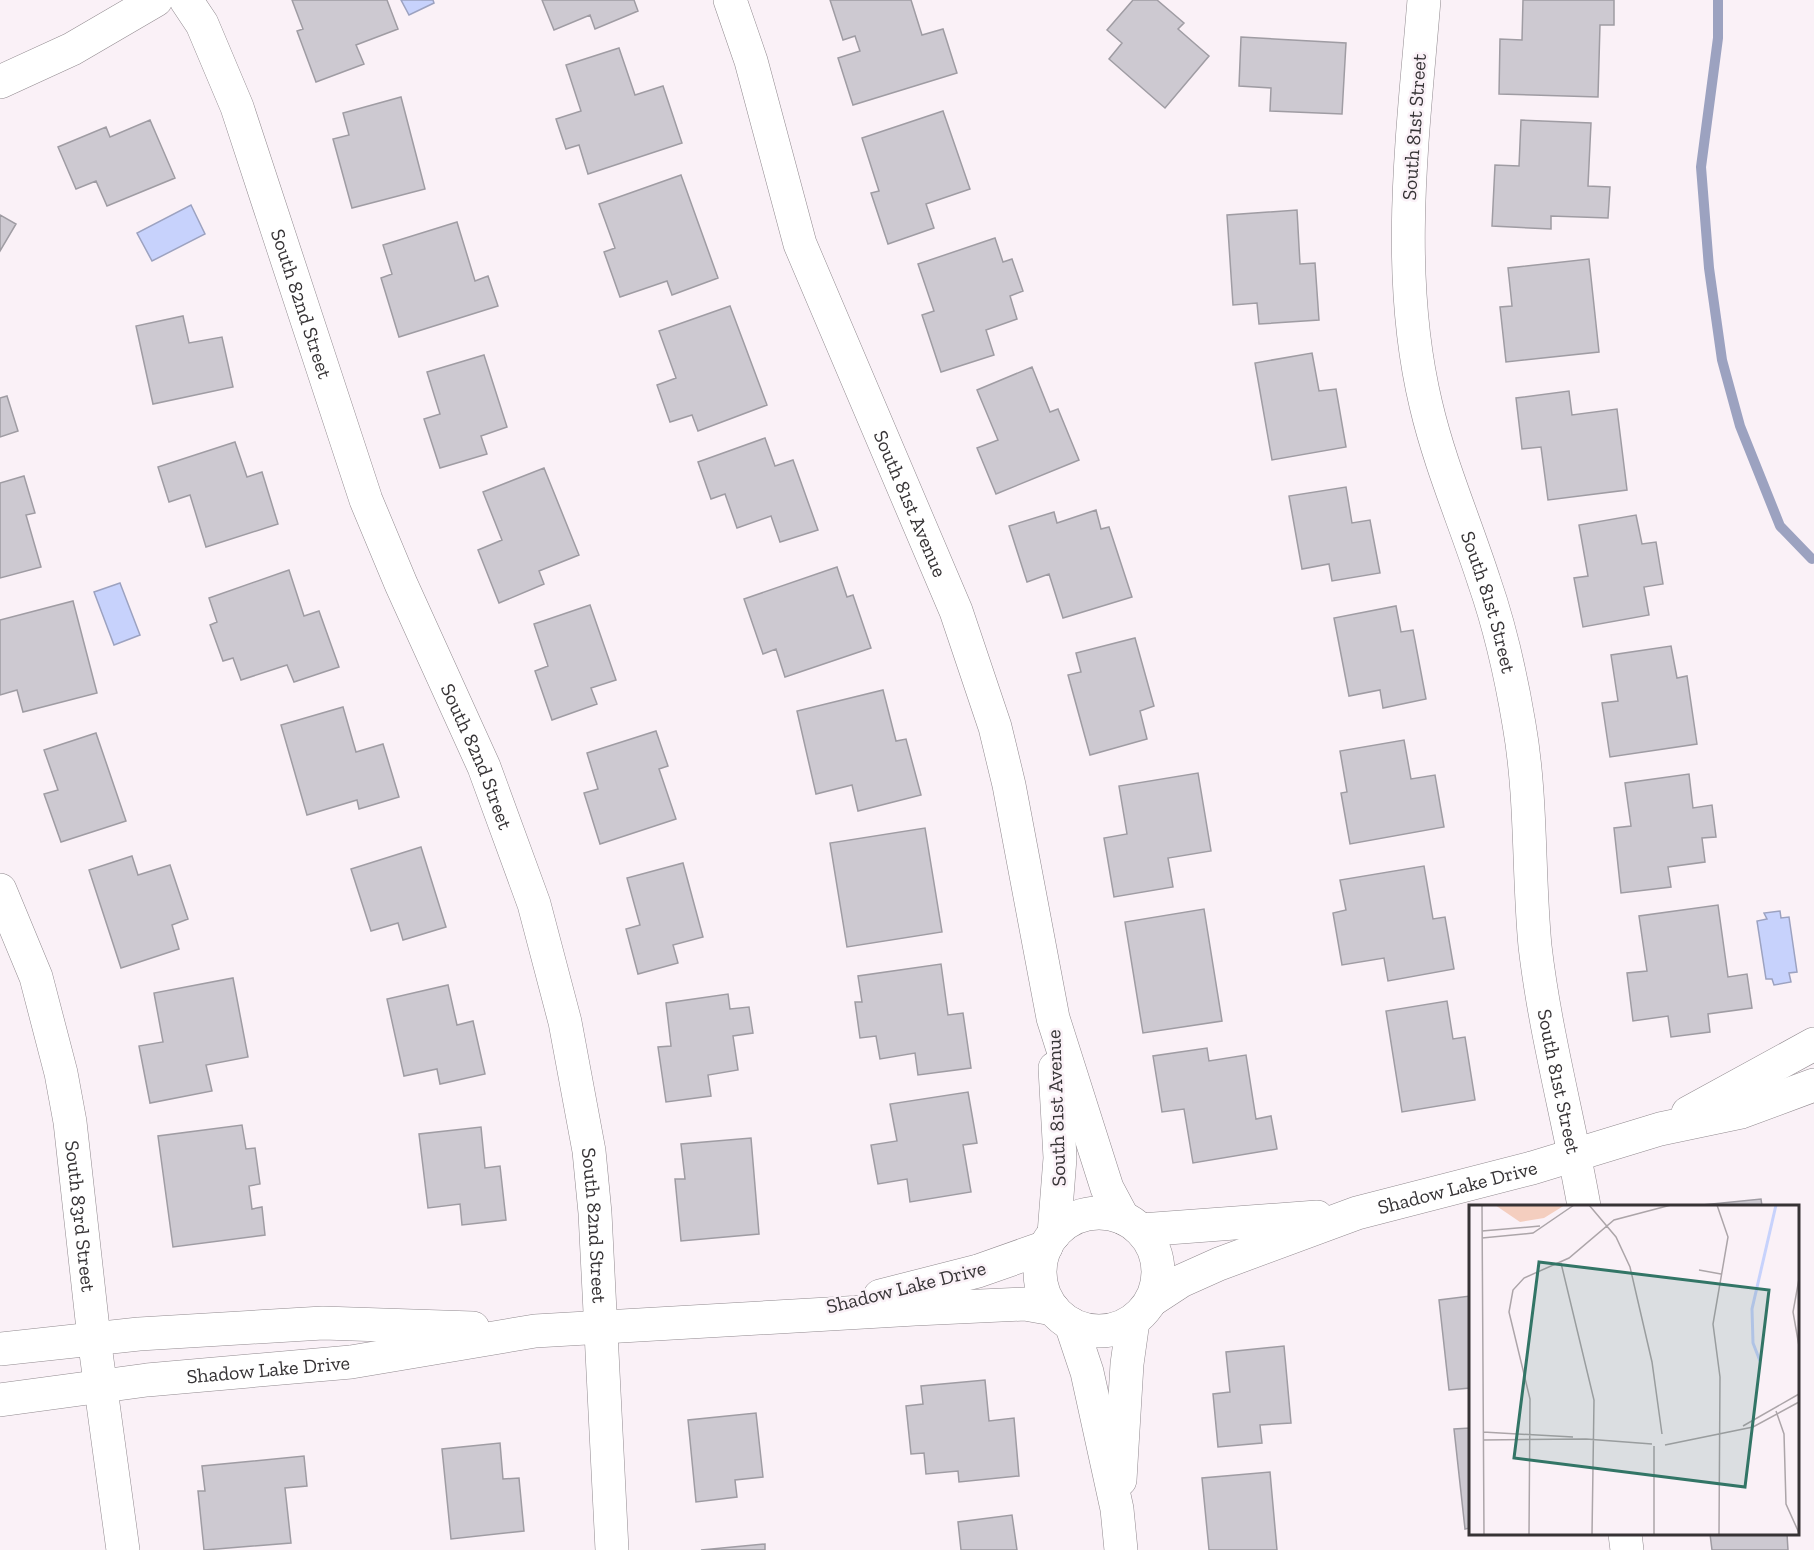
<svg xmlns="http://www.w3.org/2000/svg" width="1814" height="1550" viewBox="0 0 1814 1550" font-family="'Zilla Slab',serif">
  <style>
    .water { fill: #c7d2fc; stroke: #9ca2c0; stroke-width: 1.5 }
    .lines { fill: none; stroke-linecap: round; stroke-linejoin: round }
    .stream { stroke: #9ca2c0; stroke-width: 10 }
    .building { fill: #cdc9d1; stroke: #9f9ca3; stroke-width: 1.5 }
    .street-casing { stroke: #918a8f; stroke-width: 34 }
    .street { stroke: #fff; stroke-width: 33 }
    .labels { text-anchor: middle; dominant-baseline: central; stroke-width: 5; stroke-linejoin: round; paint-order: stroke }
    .street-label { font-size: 20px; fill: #363335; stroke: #faf1f7 }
    .inset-river { fill: none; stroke: #c7d2fc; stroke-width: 3 }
    .inset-road { fill: none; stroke: #aca5a9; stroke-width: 1.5 }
    .view { fill: #327566; fill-opacity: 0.15; stroke: #327566; stroke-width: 3 }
    .inset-edge { fill: none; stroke: #363335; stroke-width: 3 }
  </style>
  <rect width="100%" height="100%" fill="#faf1f7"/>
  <!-- water -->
  <path class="water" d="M 401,0 L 433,0 L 434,3 L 409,15 Z
    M 191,205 L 205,234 L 152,261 L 137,233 Z
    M 120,583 L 140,635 L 114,645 L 94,592 Z
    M 1780,911 L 1781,918 L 1789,917 L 1797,972 L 1789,973 L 1791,982 L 1774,985 L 1772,979 L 1766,979 L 1757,921 L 1767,919 L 1764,913 Z"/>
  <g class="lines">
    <!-- stream -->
    <path class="stream" d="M 1718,0 L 1718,38 L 1701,167 L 1709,268 L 1722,360 L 1740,426 L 1780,526 L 1812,559"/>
  </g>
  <!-- building -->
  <path class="building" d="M 292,0 L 387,0 L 398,29 L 356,45 L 364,64 L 316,82 L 297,31 L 303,29 Z
    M 542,0 L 634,0 L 638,11 L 595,29 L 590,15 L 554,30 Z
    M 830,0 L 911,0 L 922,35 L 943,29 L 957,73 L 853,105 L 838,58 L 860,51 L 855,36 L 843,40 Z
    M 1133,0 L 1157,0 L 1184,23 L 1178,29 L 1209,56 L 1165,108 L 1109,59 L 1122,43 L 1107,30 Z
    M 1523,0 L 1614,0 L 1614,25 L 1600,25 L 1598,97 L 1499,94 L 1500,39 L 1522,40 Z
    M 1241,37 L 1346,43 L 1342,114 L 1270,111 L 1271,88 L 1239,86 Z
    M 619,48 L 635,95 L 663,86 L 682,143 L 588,174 L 579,145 L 566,149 L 556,119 L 581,111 L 566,65 Z
    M 401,97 L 425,189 L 352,208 L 333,139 L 349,135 L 343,113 Z
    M 943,111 L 970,189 L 926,204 L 934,228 L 888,244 L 871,193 L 879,191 L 862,138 Z
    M 150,120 L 175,178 L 107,206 L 96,181 L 76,189 L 58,147 L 106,127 L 110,137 Z
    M 1521,120 L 1591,123 L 1588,186 L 1610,187 L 1608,218 L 1551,216 L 1551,229 L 1492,226 L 1495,165 L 1519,166 Z
    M 681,175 L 718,278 L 672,295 L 667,281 L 620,297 L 604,252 L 615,248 L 599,204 Z
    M 1297,210 L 1300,264 L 1315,263 L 1319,320 L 1259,324 L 1257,303 L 1233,305 L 1227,215 Z
    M 0,215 L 16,224 L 0,251 Z
    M 457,222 L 475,281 L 488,276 L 498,306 L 399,337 L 381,278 L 392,274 L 383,245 Z
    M 995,238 L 1003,262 L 1012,259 L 1023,291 L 1010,296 L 1017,319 L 986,330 L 994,355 L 941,372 L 922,315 L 934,311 L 918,264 Z
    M 1589,259 L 1599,352 L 1506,362 L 1500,307 L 1512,306 L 1508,268 Z
    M 730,306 L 767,405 L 698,431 L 692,415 L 670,422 L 657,385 L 676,378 L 659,331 Z
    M 183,316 L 189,343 L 222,337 L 233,387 L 153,404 L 136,326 Z
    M 1312,353 L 1319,391 L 1336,389 L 1346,447 L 1272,460 L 1255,363 Z
    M 484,355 L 507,427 L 481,436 L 487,454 L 440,468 L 424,419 L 440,414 L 427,372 Z
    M 1032,367 L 1050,412 L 1058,409 L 1079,460 L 996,494 L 977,448 L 998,440 L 977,390 Z
    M 1569,391 L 1572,415 L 1617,409 L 1627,490 L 1548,500 L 1541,447 L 1522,449 L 1516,398 Z
    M 7,396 L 18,431 L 0,437 L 0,398 Z
    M 765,438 L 775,466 L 793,460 L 818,530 L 780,542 L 771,516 L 737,528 L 725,494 L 711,499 L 698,462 Z
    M 235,442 L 247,477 L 262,472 L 278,524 L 206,547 L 190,495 L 169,502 L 158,467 Z
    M 544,468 L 579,555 L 539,571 L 544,584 L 499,603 L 478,550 L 502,540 L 483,492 Z
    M 24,476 L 35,513 L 26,515 L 41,567 L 0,578 L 0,483 Z
    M 1346,487 L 1352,523 L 1370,520 L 1380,573 L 1332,581 L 1329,564 L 1302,569 L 1289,496 Z
    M 1096,510 L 1101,529 L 1109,527 L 1132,597 L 1063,618 L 1049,574 L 1027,582 L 1009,526 L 1054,512 L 1057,523 Z
    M 1636,515 L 1642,544 L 1656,542 L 1663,584 L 1644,587 L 1649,615 L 1583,627 L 1574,578 L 1588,576 L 1579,525 Z
    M 837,567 L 847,597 L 853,595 L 871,648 L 785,677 L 776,649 L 763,654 L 744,599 Z
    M 289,570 L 304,616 L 319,611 L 339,667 L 294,682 L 287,665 L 241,680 L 233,658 L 223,661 L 210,625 L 217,622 L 209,598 Z
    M 73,601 L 97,693 L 23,712 L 17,690 L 0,695 L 0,620 Z
    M 590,605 L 616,680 L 591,688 L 597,704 L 552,720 L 535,671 L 548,666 L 534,624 Z
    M 1396,606 L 1401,632 L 1413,630 L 1426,699 L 1383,708 L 1380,690 L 1349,696 L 1334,618 Z
    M 1135,638 L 1154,706 L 1140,711 L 1147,739 L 1090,755 L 1068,675 L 1081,672 L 1076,653 Z
    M 1671,646 L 1677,678 L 1687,676 L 1697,744 L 1610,757 L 1602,703 L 1618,701 L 1611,655 Z
    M 883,690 L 896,741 L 906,739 L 921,795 L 858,811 L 852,785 L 816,794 L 797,711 Z
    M 343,707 L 356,752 L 383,744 L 399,797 L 359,809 L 357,800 L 307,815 L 281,725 Z
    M 656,731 L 668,766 L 659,769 L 676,819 L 600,844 L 584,793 L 598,789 L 587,753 Z
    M 96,733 L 126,821 L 61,842 L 44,794 L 58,790 L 44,750 Z
    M 1404,740 L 1411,779 L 1435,775 L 1444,827 L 1350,844 L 1341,793 L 1347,792 L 1340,751 Z
    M 1198,773 L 1211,851 L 1168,858 L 1173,887 L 1114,897 L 1104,838 L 1127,834 L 1119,786 Z
    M 1689,774 L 1693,808 L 1712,805 L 1716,837 L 1702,838 L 1705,862 L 1668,867 L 1671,887 L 1621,893 L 1614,828 L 1631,826 L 1625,783 Z
    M 925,828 L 942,932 L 847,947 L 830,843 Z
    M 421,847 L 446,927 L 403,940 L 398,923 L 371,931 L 351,869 Z
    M 132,856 L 138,875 L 170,865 L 188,919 L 172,925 L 179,949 L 121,968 L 89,870 Z
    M 683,863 L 703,937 L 673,945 L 678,963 L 638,974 L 626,929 L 640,925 L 627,878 Z
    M 1424,866 L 1433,919 L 1445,917 L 1454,969 L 1388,981 L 1384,958 L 1342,965 L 1333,913 L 1346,910 L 1340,880 Z
    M 1718,905 L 1728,977 L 1747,974 L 1752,1008 L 1708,1014 L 1710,1032 L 1671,1037 L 1668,1016 L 1633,1021 L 1627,973 L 1647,971 L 1639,916 Z
    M 1204,909 L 1222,1021 L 1143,1033 L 1125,922 Z
    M 941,964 L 948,1015 L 963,1013 L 971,1068 L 918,1075 L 915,1053 L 880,1059 L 876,1036 L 860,1038 L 855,1002 L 862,1002 L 858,976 Z
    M 233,978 L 248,1057 L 206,1065 L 212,1091 L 150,1103 L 139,1046 L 163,1042 L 154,993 Z
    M 448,985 L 457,1025 L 473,1021 L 485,1074 L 440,1084 L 437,1069 L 404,1076 L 387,999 Z
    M 728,994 L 730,1009 L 749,1007 L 753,1033 L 733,1036 L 738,1070 L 708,1075 L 711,1096 L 666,1102 L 658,1047 L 671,1046 L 666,1003 Z
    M 1447,1001 L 1453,1039 L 1465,1037 L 1475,1100 L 1402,1112 L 1386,1011 Z
    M 1207,1048 L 1209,1061 L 1246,1055 L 1256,1119 L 1271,1116 L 1277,1149 L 1193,1163 L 1184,1109 L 1162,1112 L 1153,1056 Z
    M 968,1092 L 977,1143 L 963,1145 L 971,1192 L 910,1202 L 907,1179 L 878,1184 L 871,1145 L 897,1141 L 890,1104 Z
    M 242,1125 L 246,1149 L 255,1148 L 260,1184 L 249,1186 L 252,1209 L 262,1207 L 265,1235 L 173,1247 L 158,1136 Z
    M 481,1127 L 485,1168 L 500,1166 L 506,1220 L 462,1225 L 460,1204 L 428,1208 L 419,1134 Z
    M 751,1138 L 759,1234 L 681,1241 L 675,1179 L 685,1179 L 681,1144 Z
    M 1761,1199 L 1762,1206 L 1692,1206 Z
    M 1470,1296 L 1470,1388 L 1449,1390 L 1439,1300 Z
    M 1284,1346 L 1291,1423 L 1260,1425 L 1262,1443 L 1218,1447 L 1213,1394 L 1230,1392 L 1226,1352 Z
    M 985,1380 L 989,1421 L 1014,1418 L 1019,1476 L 959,1482 L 958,1471 L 926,1474 L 924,1453 L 911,1454 L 906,1406 L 923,1404 L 921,1386 Z
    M 756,1413 L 763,1477 L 735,1480 L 737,1497 L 696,1502 L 688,1420 Z
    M 1470,1428 L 1470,1528 L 1465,1529 L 1454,1429 Z
    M 500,1443 L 503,1479 L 519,1478 L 524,1531 L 451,1539 L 442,1449 Z
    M 304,1456 L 307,1486 L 285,1488 L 291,1543 L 204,1550 L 198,1491 L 205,1491 L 202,1466 Z
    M 1270,1472 L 1277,1550 L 1209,1550 L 1202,1478 Z
    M 1012,1515 L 1017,1550 L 961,1550 L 958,1522 Z
    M 1710,1534 L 1787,1534 L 1788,1550 L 1712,1550 Z
    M 765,1544 L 765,1550 L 701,1550 Z"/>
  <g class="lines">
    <defs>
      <g id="street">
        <path id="s1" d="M 186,0 L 202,24 L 237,107 L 366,500 L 401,584 L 484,767 L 534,904 L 565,1022 L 589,1151 L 595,1213 L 612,1550"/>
        <path id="s2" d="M 730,0 L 751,61 L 800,244 L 956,611 L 995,727 L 1009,785 L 1053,1018 L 1107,1188 L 1123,1218"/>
        <path id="s3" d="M 1424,0 C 1413,134 1394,272 1426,405 C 1440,465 1465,522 1484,581 C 1500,627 1511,676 1519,724 C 1532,798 1528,872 1535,946 C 1545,1033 1569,1120 1584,1206"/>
        <path d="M 0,82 L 72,49 L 156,0"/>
        <path id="s4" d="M 0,890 L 36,977 L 61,1073 L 70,1122 L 94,1338 L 123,1550"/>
        <path d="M 1688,1113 L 1814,1044"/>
        <circle cx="1099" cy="1272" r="59"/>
        <path d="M 1141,1230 L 1317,1217"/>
        <path d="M 1054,1234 L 1060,1158 L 1055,1068"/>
        <path d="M 880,1296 L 978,1271 L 1046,1247"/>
        <path id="s5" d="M 1152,1300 L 1181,1281 L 1219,1264 L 1357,1213 L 1532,1168 L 1660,1129 L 1741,1112 L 1814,1085"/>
        <path d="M 1071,1324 L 1087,1372 L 1117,1509 L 1121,1550"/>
        <path d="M 0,1349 L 139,1334 L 323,1323 L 473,1328"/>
        <path id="s6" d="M 0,1400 L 147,1380 L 351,1362 L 535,1331 L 915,1309 L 1025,1304 L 1053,1309"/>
        <path d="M 1120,1480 L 1127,1364 L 1133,1321"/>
        <path d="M 1625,1534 L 1627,1550"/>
      </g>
    </defs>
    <!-- street casing -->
    <use href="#street" class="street-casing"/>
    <!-- street -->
    <use href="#street" class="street"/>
  </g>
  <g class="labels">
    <!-- street labels -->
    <g class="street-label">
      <text transform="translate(1414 127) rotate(-86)">South 81st Street</text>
      <text stroke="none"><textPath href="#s1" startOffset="326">South 82nd Street</textPath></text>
      <text stroke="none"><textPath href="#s2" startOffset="536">South 81st Avenue</textPath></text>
      <text stroke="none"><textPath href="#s3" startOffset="614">South 81st Street</textPath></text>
      <text stroke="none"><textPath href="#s1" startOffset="812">South 82nd Street</textPath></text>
      <text stroke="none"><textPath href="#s3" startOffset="1100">South 81st Street</textPath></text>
      <text transform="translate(1056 1108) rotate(-92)">South 81st Avenue</text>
      <text stroke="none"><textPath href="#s5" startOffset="327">Shadow Lake Drive</textPath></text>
      <text stroke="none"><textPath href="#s4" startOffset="338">South 83rd Street</textPath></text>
      <text stroke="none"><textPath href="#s1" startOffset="1298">South 82nd Street</textPath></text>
      <text transform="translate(906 1287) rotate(-14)">Shadow Lake Drive</text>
      <text stroke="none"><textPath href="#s6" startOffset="270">Shadow Lake Drive</textPath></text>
    </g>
  </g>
  <!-- overview -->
  <g transform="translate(1469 1205)">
    <rect width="330" height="330" fill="#faf1f7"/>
    <path d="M 26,0 L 96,0 L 75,13 L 51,17 Z" fill="#f4cebf"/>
    <path class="inset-river" d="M 291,156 L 284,138 L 283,104 L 307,0"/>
    <path class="inset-road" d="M 13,0 L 15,330M 120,0 L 147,32 L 161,62 L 183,157 L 193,229M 248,0 L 259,32 L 244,119 L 251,172 L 250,330M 13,26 L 71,21M 13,33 L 64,28 L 105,0M 92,58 L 125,195 L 123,330M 230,65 L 252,69M 330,74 L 324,107 L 330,141M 307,206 L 315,229 L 317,299 L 330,328M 274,221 L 330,189M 14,227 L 104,232M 14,235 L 117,234 L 183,239M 196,240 L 284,222 L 330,197M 185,241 L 185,330M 60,330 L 61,194 L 40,107 L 44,85 L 55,73 L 100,53 L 145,15 L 202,0"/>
    <path class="view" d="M 70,57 L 300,85 L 276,282 L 45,253 Z"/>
    <rect width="330" height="330" class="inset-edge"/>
  </g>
</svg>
